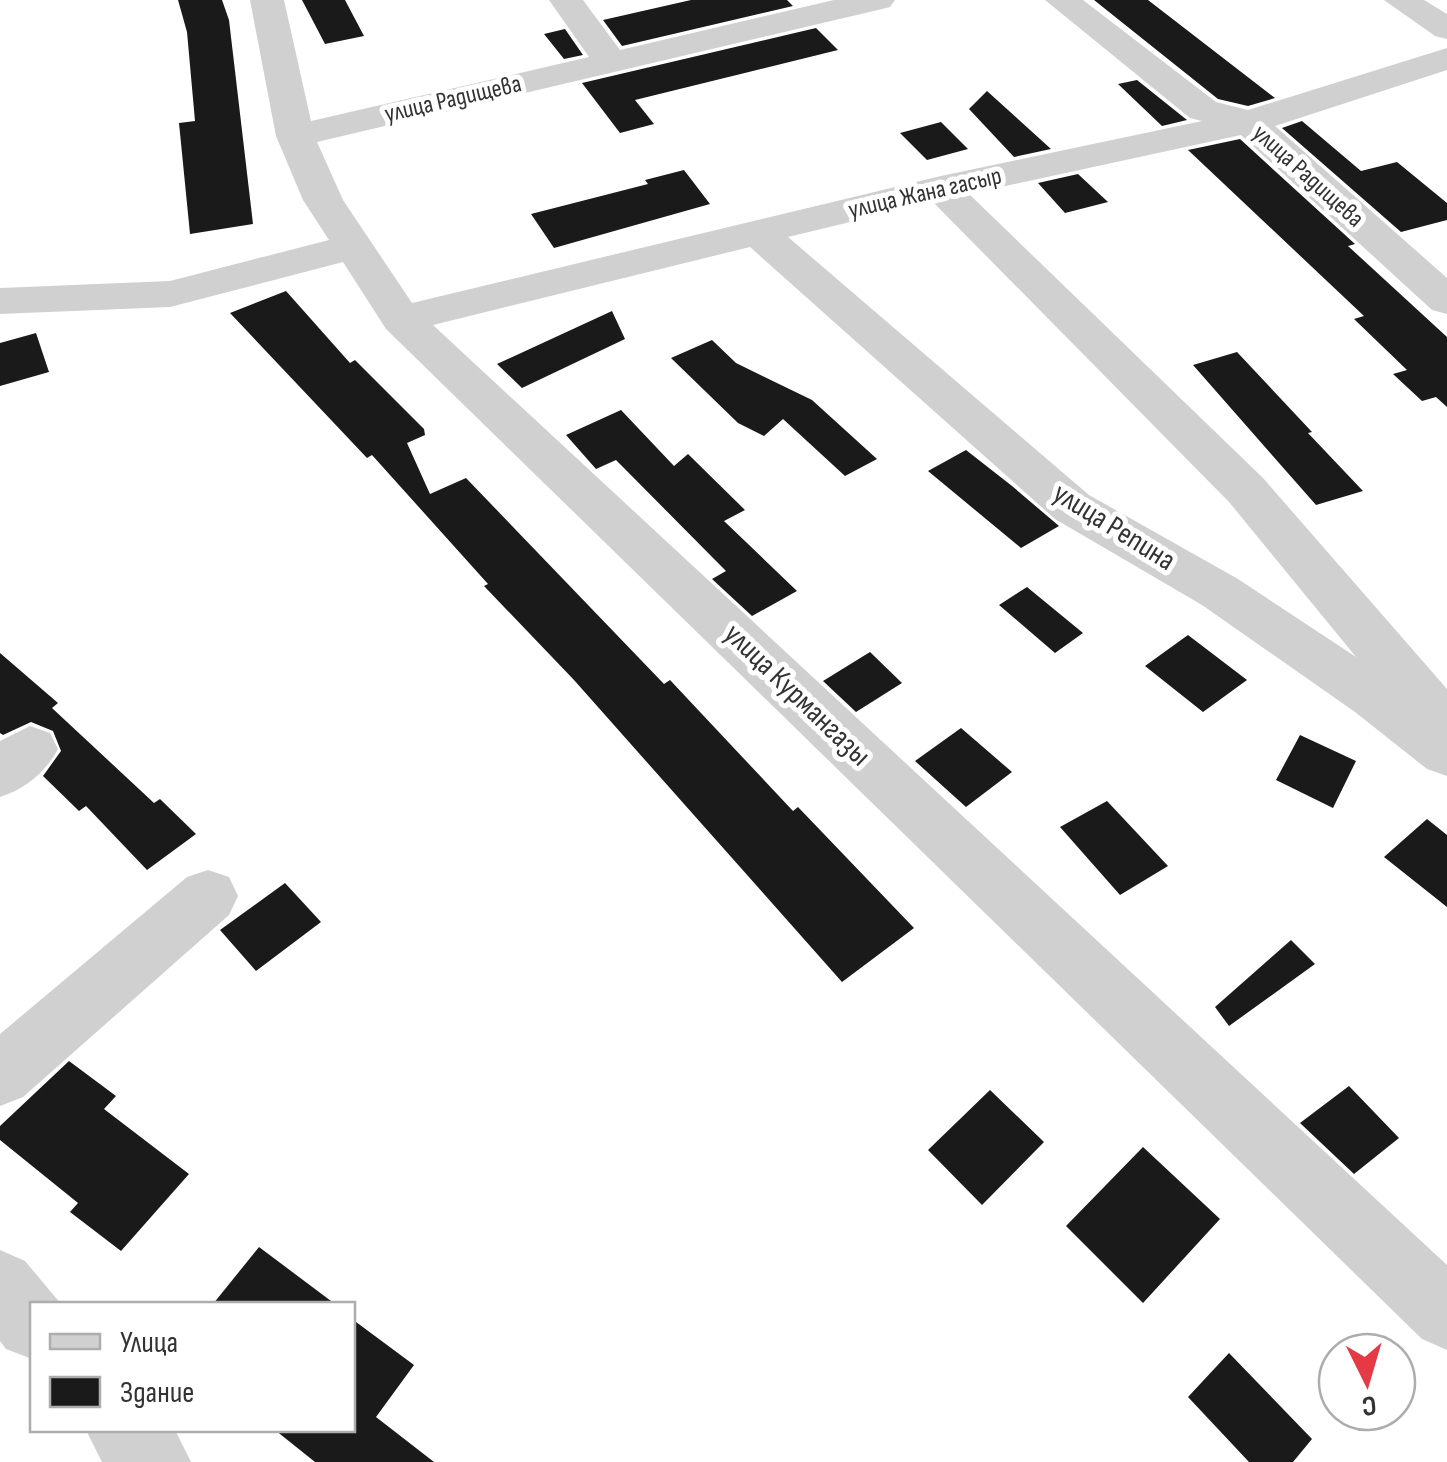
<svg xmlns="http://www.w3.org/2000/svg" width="1447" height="1462" viewBox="0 0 1447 1462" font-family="'Sofia Sans Condensed',sans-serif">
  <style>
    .building { fill: #1a1a1a }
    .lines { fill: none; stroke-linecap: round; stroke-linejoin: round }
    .minor { fill: #d0d0d0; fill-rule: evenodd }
    .labels { text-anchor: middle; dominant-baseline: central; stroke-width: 10; stroke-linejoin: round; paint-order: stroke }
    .far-street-label { font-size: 25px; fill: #333; stroke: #fff }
    .street-label { font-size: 30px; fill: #333; stroke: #fff }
  </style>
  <rect width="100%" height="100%" fill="#fff"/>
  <!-- building -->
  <path class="building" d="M 178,0 L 222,0 L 229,20 L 253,224 L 190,234 L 179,123 L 195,121 L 187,32 Z
    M 302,0 L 345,0 L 364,36 L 325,44 Z
    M 691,0 L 787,0 L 793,6 L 622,46 L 603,20 Z
    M 1094,0 L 1148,0 L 1275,98 L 1248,106 L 1218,99 Z
    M 816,28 L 838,50 L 635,100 L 654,124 L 620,133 L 582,83 Z
    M 565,29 L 583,55 L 564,59 L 544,34 Z
    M 1137,80 L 1187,120 L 1162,126 L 1118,84 Z
    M 987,91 L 1051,149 L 1014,157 L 969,109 Z
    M 1302,121 L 1361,171 L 1397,162 L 1447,203 L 1447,220 L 1401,232 L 1282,128 Z
    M 941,122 L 968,149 L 927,160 L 900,133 Z
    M 1240,139 L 1355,244 L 1348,246 L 1447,337 L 1447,407 L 1436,397 L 1422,401 L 1393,374 L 1407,370 L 1354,319 L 1364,316 L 1188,150 Z
    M 684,170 L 710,204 L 554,248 L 531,214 L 648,184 L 645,180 Z
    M 1078,174 L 1108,202 L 1065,213 L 1038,183 Z
    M 286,291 L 350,363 L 355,360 L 424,429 L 425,435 L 407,443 L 430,494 L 466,478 L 664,684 L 670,680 L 793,811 L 798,807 L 914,928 L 842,982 L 574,680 L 484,586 L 488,584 L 372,455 L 367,458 L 230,313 Z
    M 612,311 L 625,339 L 522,388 L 497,364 Z
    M 36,333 L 49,372 L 0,386 L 0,343 Z
    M 712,340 L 736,363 L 812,400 L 877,459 L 845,476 L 783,419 L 764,436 L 738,423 L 671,358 Z
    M 1237,352 L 1312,432 L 1308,433 L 1363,491 L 1316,505 L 1193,365 Z
    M 621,410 L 674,466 L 688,454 L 745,510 L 724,521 L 797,591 L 752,616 L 712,579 L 726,571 L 616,460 L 596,469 L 566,435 Z
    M 966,450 L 1012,486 L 1059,526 L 1021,548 L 928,471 Z
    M 1027,587 L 1083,633 L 1055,653 L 999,605 Z
    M 1188,635 L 1247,680 L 1203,712 L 1145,666 Z
    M 870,652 L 902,683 L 856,712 L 823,681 Z
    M 0,653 L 58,703 L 52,708 L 154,803 L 160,799 L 196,834 L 147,870 L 86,806 L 79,811 L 43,776 L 61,751 L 53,731 L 31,722 L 3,735 L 0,733 Z
    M 961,728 L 1012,772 L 966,807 L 915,761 Z
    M 1300,735 L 1356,761 L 1333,808 L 1276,780 Z
    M 1107,801 L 1168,866 L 1120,895 L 1060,827 Z
    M 1427,819 L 1447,835 L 1447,907 L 1384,857 Z
    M 285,883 L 321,922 L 256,971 L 220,930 Z
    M 1291,940 L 1315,964 L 1229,1026 L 1215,1007 Z
    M 69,1061 L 116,1096 L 104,1109 L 189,1174 L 121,1251 L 70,1212 L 78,1203 L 0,1140 L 0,1126 Z
    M 1349,1086 L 1399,1138 L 1354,1174 L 1300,1123 Z
    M 990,1090 L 1044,1142 L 982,1205 L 928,1150 Z
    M 1143,1147 L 1220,1219 L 1143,1303 L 1066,1226 Z
    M 259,1247 L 335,1304 L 213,1304 Z
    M 352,1319 L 414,1365 L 376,1417 L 434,1462 L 315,1462 L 275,1430 L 352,1430 Z
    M 1229,1353 L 1312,1439 L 1293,1462 L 1249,1462 L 1188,1397 Z"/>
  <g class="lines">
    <!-- minor -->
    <path class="minor" d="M 250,0 L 284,0 L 311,121 L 589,57 L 549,0 L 583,0 L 620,50 L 834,0 L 895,0 L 890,7 L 878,10 L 317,142 L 343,200 L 412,303 L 941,176 L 1202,121 L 1190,118 L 1045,0 L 1083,0 L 1216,102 L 1248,110 L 1447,48 L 1447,70 L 1275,126 L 1447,278 L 1447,314 L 1432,310 L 1241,135 L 969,194 L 1263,478 L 1447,689 L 1447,776 L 1427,769 L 1355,712 L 1202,605 L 1055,519 L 750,247 L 433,325 L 1447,1265 L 1447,1350 L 1422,1339 L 386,329 L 343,262 L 170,307 L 0,314 L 0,288 L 170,281 L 329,240 L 303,200 L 276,136 ZM 933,202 L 1229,502 L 1356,657 L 1238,579 L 1089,495 L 788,237 Z
      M 1384,0 L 1424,0 L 1447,14 L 1447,39 L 1435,36 Z
      M 30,726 L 50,733 L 58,749 C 45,773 25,789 0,797 L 0,741 Z
      M 208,870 L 229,877 L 238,896 L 229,915 L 23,1097 L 0,1106 L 0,1034 L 187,877 Z
      M 0,1250 L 25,1261 L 61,1304 L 32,1304 L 32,1359 L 6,1349 L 0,1341 Z
      M 86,1430 L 175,1430 L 191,1462 L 102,1462 Z"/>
  </g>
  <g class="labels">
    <!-- far-street labels -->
    <g class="far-street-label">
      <text transform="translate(453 99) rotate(-13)">улица Радищева</text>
      <text transform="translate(1308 176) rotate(42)">улица Радищева</text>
      <text transform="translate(925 193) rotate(-13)">улица Жана гасыр</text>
    </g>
    <!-- street labels -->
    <g class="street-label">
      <text transform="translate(1114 527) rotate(32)">улица Репина</text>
      <text transform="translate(797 695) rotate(44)">улица Курмангазы</text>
    </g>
  </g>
  <!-- legend -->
  <rect x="30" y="1302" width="325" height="130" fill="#ffffff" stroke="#adadad" stroke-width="2.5"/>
  <rect x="50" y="1334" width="50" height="15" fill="#d0d0d0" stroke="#adadad" stroke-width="2.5"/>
  <text x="120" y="1352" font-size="30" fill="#333333">Улица</text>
  <rect x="50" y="1377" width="50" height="30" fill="#1a1a1a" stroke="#adadad" stroke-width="2.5"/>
  <text x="120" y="1402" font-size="30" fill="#333333">Здание</text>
  <!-- north arrow -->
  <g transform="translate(1367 1382) rotate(175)"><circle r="48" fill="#ffffff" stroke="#adadad" stroke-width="2.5"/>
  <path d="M0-8L18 38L0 25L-18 38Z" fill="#e63946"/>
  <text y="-15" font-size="28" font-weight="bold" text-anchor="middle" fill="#333333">С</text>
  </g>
</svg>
